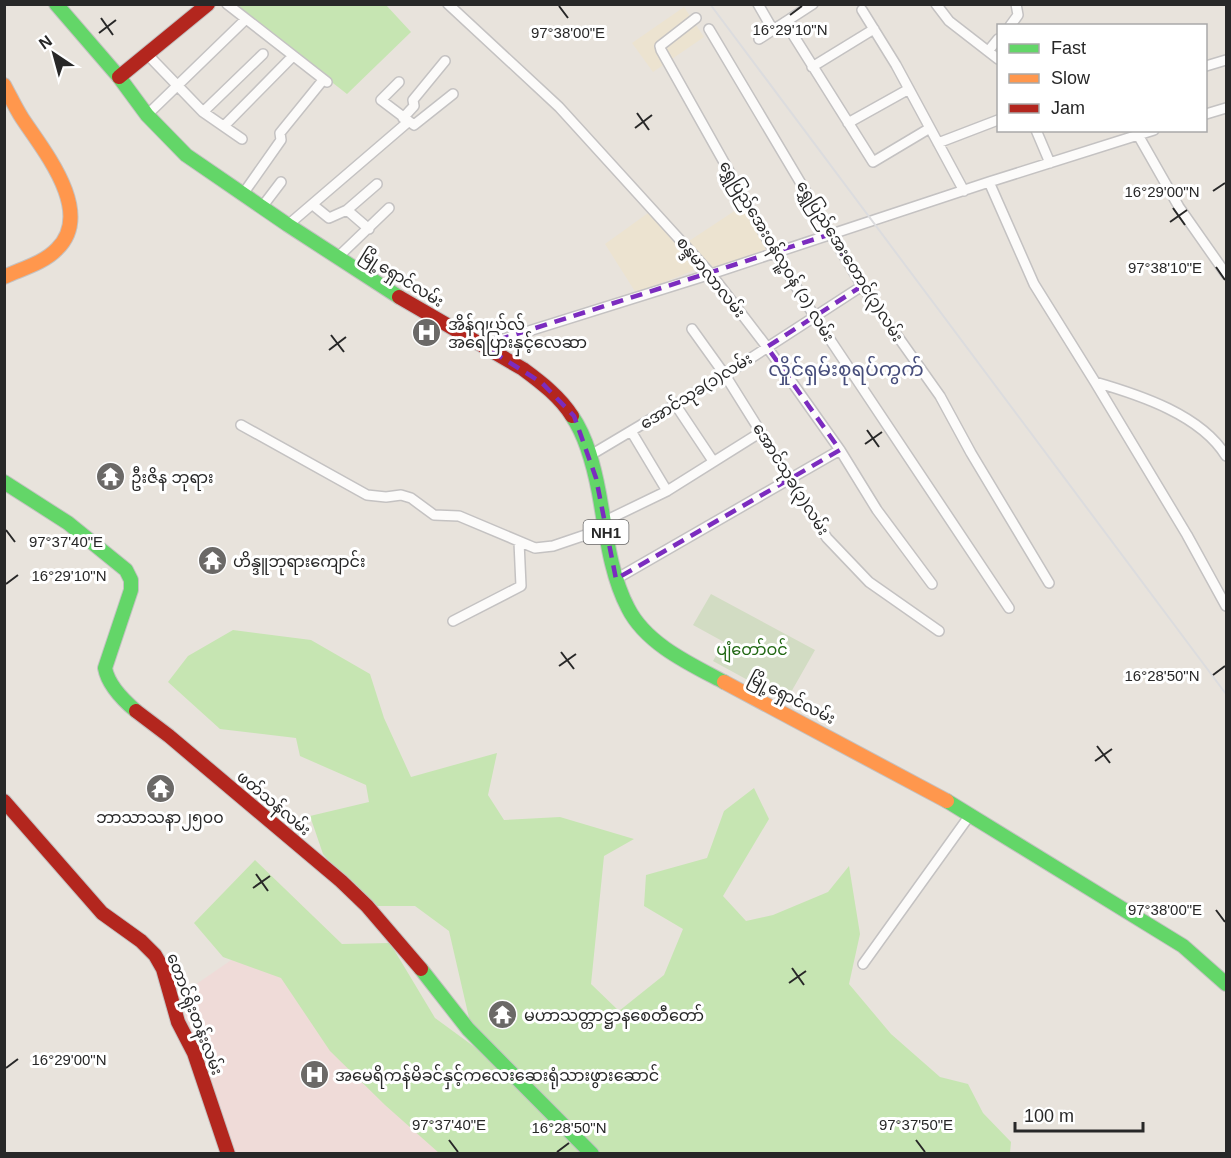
<svg xmlns="http://www.w3.org/2000/svg" width="1231" height="1158" viewBox="0 0 1231 1158" font-family="Helvetica,'Noto Sans Myanmar',sans-serif">
  <style>
    .education { fill: #ece3d0 }
    .medical { fill: #efdbd8 }
    .green { fill: #c6e5b2 }
    .cemetery { fill: #d2dcc3 }
    .lines { fill: none; stroke-linecap: round; stroke-linejoin: round }
    .street-casing { stroke: #c4c2c2; stroke-width: 12 }
    .fast-casing { stroke: #c4c2c2; stroke-width: 16 }
    .slow-casing { stroke: #c4c2c2; stroke-width: 16 }
    .jam-casing { stroke: #c4c2c2; stroke-width: 16 }
    .street { stroke: #fcfbfa; stroke-width: 9 }
    .fast { stroke: #63d668; stroke-width: 14 }
    .slow { stroke: #ff974d; stroke-width: 14 }
    .jam { stroke: #b3261e; stroke-width: 14 }
    .rail { stroke: #dcdcde; stroke-width: 2 }
    .marked { fill: none; stroke: #7b2cbf; stroke-width: 4.5; stroke-dasharray: 12 8; stroke-linejoin: round }
    .ticks { fill: none; stroke: #282828; stroke-width: 2 }
    .labels { text-anchor: middle; dominant-baseline: central; stroke-width: 6; stroke-linejoin: round; paint-order: stroke }
    .shield { fill: #fff; stroke: #686868; stroke-width: 1.5 }
    .shield-label { font-size: 15px; font-weight: bold; fill: #282828 }
    .street-label { font-size: 16px; fill: #282828; stroke: #fff }
    .poi-label { font-size: 16px; fill: #282828; stroke: #fff; text-anchor: start }
    .park-label { font-size: 16px; fill: #226814; stroke: #fff }
    .quarter-label { font-size: 20px; fill: #464d7b; stroke: #fff }
    .ticks-label { font-size: 15px; text-anchor: middle; fill: #282828; stroke: #fff; stroke-width: 6; stroke-linejoin: round; paint-order: stroke }
  </style>
  <rect width="100%" height="100%" fill="#e8e3dc"/>
  <!-- education -->
  <path class="education" d="M 684,7 L 704,37 L 653,72 L 632,43 Z
    M 745,204 L 776,248 L 710,271 L 686,243 Z
    M 655,208 L 700,268 L 636,293 L 605,244 Z"/>
  <!-- medical -->
  <path class="medical" d="M 275,930 L 503,1153 L 230,1153 L 179,996 Z"/>
  <!-- green -->
  <path class="green" d="M 233,5 L 386,5 L 411,32 L 347,94 Z
    M 233,630 L 311,640 L 370,674 L 384,718 L 411,777 L 497,753 L 488,795 L 504,820 L 560,817 L 634,839 L 604,856 L 591,984 L 619,1011 L 664,975 L 683,929 L 644,906 L 646,875 L 707,858 L 724,811 L 754,788 L 769,819 L 723,896 L 746,921 L 773,915 L 828,892 L 849,866 L 860,934 L 849,984 L 891,1034 L 940,1077 L 968,1084 L 983,1113 L 1011,1142 L 1010,1153 L 439,1153 L 385,1105 L 330,1051 L 281,978 L 223,957 L 194,923 L 255,860 L 342,944 L 390,943 L 435,1018 L 476,1048 L 449,931 L 415,906 L 367,906 L 323,854 L 310,816 L 369,802 L 366,785 L 300,756 L 296,738 L 220,729 L 168,682 L 188,656 Z"/>
  <!-- cemetery -->
  <path class="cemetery" d="M 711,594 L 815,650 L 786,701 L 713,661 L 724,642 L 693,625 Z"/>
  <g class="lines">
    <defs>
      <path id="street" d="M 227,4 L 327,82
        M 448,4 L 559,107 L 711,274 L 767,347 L 840,450 L 877,510 L 932,584
        M 758,4 L 773,30
        M 936,4 L 949,21 L 998,59
        M 862,10 L 896,65 L 964,191
        M 696,18 L 660,46 L 661,50 L 775,253 L 815,317 L 1009,608
        M 785,22 L 873,162 L 930,128
        M 1010,26 L 1018,15 L 1016,4
        M 709,29 L 862,286 L 940,396 L 971,453 L 1049,583
        M 759,39 L 813,4
        M 989,50 L 998,39
        M 147,54 L 203,112 L 242,139
        M 1206,66 L 1226,60
        M 812,67 L 874,29
        M 399,82 L 381,100 L 414,125 L 453,94
        M 203,112 L 263,54
        M 1206,114 L 1226,108
        M 147,115 L 246,19
        M 403,118 L 414,106 L 413,100 L 445,61
        M 848,123 L 909,89
        M 224,126 L 293,56
        M 1036,130 L 1050,163
        M 1138,135 L 1179,207 L 1226,274
        M 938,143 L 998,120
        M 989,182 L 1034,284 L 1095,382 L 1187,535 L 1226,606
        M 243,194 L 281,140 L 280,133 L 323,80
        M 313,205 L 329,218 L 347,210 L 377,184
        M 262,207 L 281,182
        M 347,210 L 369,229
        M 288,225 L 408,122
        M 338,257 L 389,208
        M 692,329 L 725,375 L 827,538 L 869,582 L 939,631
        M 484,345 L 711,274 L 989,182 L 1154,130
        M 1095,382 C 1140,395 1201,415 1226,456
        M 675,404 L 713,461
        M 241,425 L 367,495 L 386,497 L 401,495 L 411,498 L 434,515 L 459,516 L 535,548 L 553,546 L 606,528
        M 631,431 L 667,491
        M 589,456 L 725,375 L 862,286
        M 605,521 L 667,491 L 761,432
        M 616,579 L 840,450
        M 453,621 L 521,586 L 519,542
        M 863,964 L 970,815"/>
      <path id="fast" d="M 56,4 L 119,77 L 147,115 L 186,155 L 288,225 L 399,297
        M 572,416 C 587,438 594,467 599,493 C 606,531 610,574 628,608 C 646,644 690,664 724,682
        M 4,482 L 68,523 L 126,570 L 131,580 L 131,590 L 105,668 C 108,685 123,700 136,711
        M 947,801 L 1183,946 L 1226,984
        M 421,969 L 468,1029 L 592,1154"/>
      <path id="slow" d="M 4,85 C 10,96 15,107 22,118 C 43,150 95,212 57,249 C 44,263 21,269 4,277
        M 724,682 L 947,801"/>
      <path id="jam" d="M 119,77 L 208,4
        M 399,297 L 523,369 C 542,383 560,397 572,416
        M 136,711 L 169,736 L 341,881 L 367,906 L 421,969
        M 4,801 L 102,913 L 141,941 L 155,955 L 163,969 L 178,1022 L 194,1053 L 228,1154"/>
    </defs>
    <!-- street casing -->
    <use href="#street" class="street-casing"/>
    <!-- fast casing -->
    <use href="#fast" class="fast-casing"/>
    <!-- slow casing -->
    <use href="#slow" class="slow-casing"/>
    <!-- jam casing -->
    <use href="#jam" class="jam-casing"/>
    <!-- street -->
    <use href="#street" class="street"/>
    <!-- fast -->
    <use href="#fast" class="fast"/>
    <!-- slow -->
    <use href="#slow" class="slow"/>
    <!-- jam -->
    <use href="#jam" class="jam"/>
    <!-- rail -->
    <path class="rail" d="M 710,4 L 1226,694"/>
  </g>
  <!-- marked area -->
  <path class="marked" d="M 831,234 L 862,286 L 767,347 L 840,450 L 616,579 L 596,478 L 574,416 L 542,383 L 482,345 Z"/>
  <!-- ticks -->
  <path class="ticks" d="M 559,6 L 568,18M 790,15 L 802,6M 101,18 L 113,35M 99,33 L 116,20M 637,113 L 649,130M 635,128 L 652,115M 1213,191 L 1225,183M 1173,208 L 1185,225M 1170,222 L 1187,210M 1216,267 L 1225,280M 331,335 L 344,352M 329,350 L 346,337M 867,430 L 879,447M 865,444 L 882,432M 6,530 L 15,542M 6,584 L 18,575M 561,652 L 574,669M 559,666 L 576,654M 1213,675 L 1225,666M 1097,746 L 1110,763M 1095,761 L 1112,749M 256,874 L 268,891M 253,888 L 270,876M 1216,910 L 1225,922M 792,968 L 804,985M 789,983 L 806,971M 6,1068 L 18,1059M 449,1140 L 458,1152M 916,1140 L 925,1152M 557,1152 L 569,1143"/>
  <!-- icons -->
  <defs>
    <symbol id="hospital-disc" viewBox="-11 -11 22 22"><circle r="9.5" fill="#6b6967" stroke="#fff"/><path d="M-5-5h3v3.5h4V-5h3V5h-3V1.5h-4V5h-3Z" fill="#fff"/></symbol>
    <symbol id="temple-disc" viewBox="-11 -11 22 22"><circle r="9.5" fill="#6b6967" stroke="#fff"/><path d="M0-6L5-2H3V0L6.5 2.5H4V6H1.5V3h-3V6H-4V2.5H-6.5L-3 0V-2H-5Z" fill="#fff"/></symbol>
  </defs>
  <g fill-rule="evenodd">
    <use href="#hospital-disc" x="410" y="316" width="33" height="33"/>
    <use href="#temple-disc" x="94" y="460" width="33" height="33"/>
    <use href="#temple-disc" x="196" y="544" width="33" height="33"/>
    <use href="#temple-disc" x="144" y="772" width="33" height="33"/>
    <use href="#temple-disc" x="486" y="998" width="33" height="33"/>
    <use href="#hospital-disc" x="298" y="1058" width="33" height="33"/>
  </g>
  <g class="labels">
    <!-- shield labels -->
    <rect class="shield" x="583.5" y="520" width="45" height="24" rx="4.5"/>
    <g class="shield-label">
      <text x="606" y="532">NH1</text>
    </g>
    <!-- street labels -->
    <g class="street-label">
      <text transform="translate(777 251) rotate(59)">ရွှေပြည်အေးဝန်လူ့ဝန် (၁) လမ်း</text>
      <text transform="translate(850 261) rotate(58)">ရွှေပြည်အေးတောင်(၃)လမ်း</text>
      <text transform="translate(711 277) rotate(51)">စန္ဒမာလာလမ်း</text>
      <text transform="translate(402 278) rotate(32)">မြို့ရှောင်လမ်း</text>
      <text transform="translate(696 391) rotate(-32)">အောင်သုခ(၁)လမ်း</text>
      <text transform="translate(791 479) rotate(58)">အောင်သုခ(၃)လမ်း</text>
      <text transform="translate(792 698) rotate(27)">မြို့ရှောင်လမ်း</text>
      <text transform="translate(274 803) rotate(40)">ဖတ်သန်လမ်း</text>
      <text transform="translate(195 1014) rotate(69)">တောင်ရိုးတန်းလမ်း</text>
    </g>
    <!-- poi labels -->
    <g class="poi-label">
      <text x="448" y="324">အိန်ဂျယ်လ်<tspan x="448" dy="18">အရေပြားနှင့်လေဆာ</tspan></text>
      <text x="131" y="477">ဦးဇိန ဘုရား</text>
      <text x="233" y="561">ဟိန္ဒူဘုရားကျောင်း</text>
      <text x="160" y="817" text-anchor="middle">ဘာသာသနာ၂၅၀၀</text>
      <text x="524" y="1015">မဟာသတ္တာဋ္ဌာနစေတီတော်</text>
      <text x="335" y="1075">အမေရိကန်မိခင်နှင့်ကလေးဆေးရုံသားဖွားဆောင်</text>
    </g>
    <!-- park labels -->
    <g class="park-label">
      <text x="752" y="649">ပျံတော်ဝင်</text>
    </g>
    <!-- quarter labels -->
    <g class="quarter-label">
      <text x="846" y="369">လှိုင်ရှမ်းစုရပ်ကွက်</text>
    </g>
  </g>
  <g class="ticks-label">
    <text x="790" y="35">16°29'10"N</text>
    <text x="568" y="38">97°38'00"E</text>
    <text x="1162" y="197">16°29'00"N</text>
    <text x="1165" y="273">97°38'10"E</text>
    <text x="66" y="547">97°37'40"E</text>
    <text x="69" y="581">16°29'10"N</text>
    <text x="1162" y="681">16°28'50"N</text>
    <text x="1165" y="915">97°38'00"E</text>
    <text x="69" y="1065">16°29'00"N</text>
    <text x="449" y="1130">97°37'40"E</text>
    <text x="916" y="1130">97°37'50"E</text>
    <text x="569" y="1133">16°28'50"N</text>
  </g>
  <!-- border -->
  <rect width="1231" height="1158" fill="none" stroke="#282828" stroke-width="12"/>
  <!-- legend -->
  <rect x="997" y="24" width="210" height="108" fill="#ffffff" stroke="#a9a9a9" stroke-width="1.5"/>
  <rect x="1009" y="44" width="30" height="9" fill="#63d668" stroke="#a9a9a9" stroke-width="1.5"/>
  <text x="1051" y="54" font-size="18" fill="#282828">Fast</text>
  <rect x="1009" y="74" width="30" height="9" fill="#ff974d" stroke="#a9a9a9" stroke-width="1.5"/>
  <text x="1051" y="84" font-size="18" fill="#282828">Slow</text>
  <rect x="1009" y="104" width="30" height="9" fill="#b3261e" stroke="#a9a9a9" stroke-width="1.5"/>
  <text x="1051" y="114" font-size="18" fill="#282828">Jam</text>
  <!-- north arrow -->
  <g transform="translate(54 54) rotate(324)" stroke="#ffffff" stroke-width="4.5" paint-order="stroke">
  <path d="M0-4.5L10 22L0 15L-10 22Z" fill="#282828"/>
  <text y="-9" font-size="16" font-weight="bold" text-anchor="middle" fill="#282828">N</text>
  </g>
  <!-- scale -->
  <path d="M1015 1122v9h128v-9" fill="none" stroke="#282828" stroke-width="3"/>
  <text x="1024" y="1122" font-size="18" fill="#282828" stroke="#ffffff" stroke-width="4.5" paint-order="stroke">100 m</text>
</svg>
